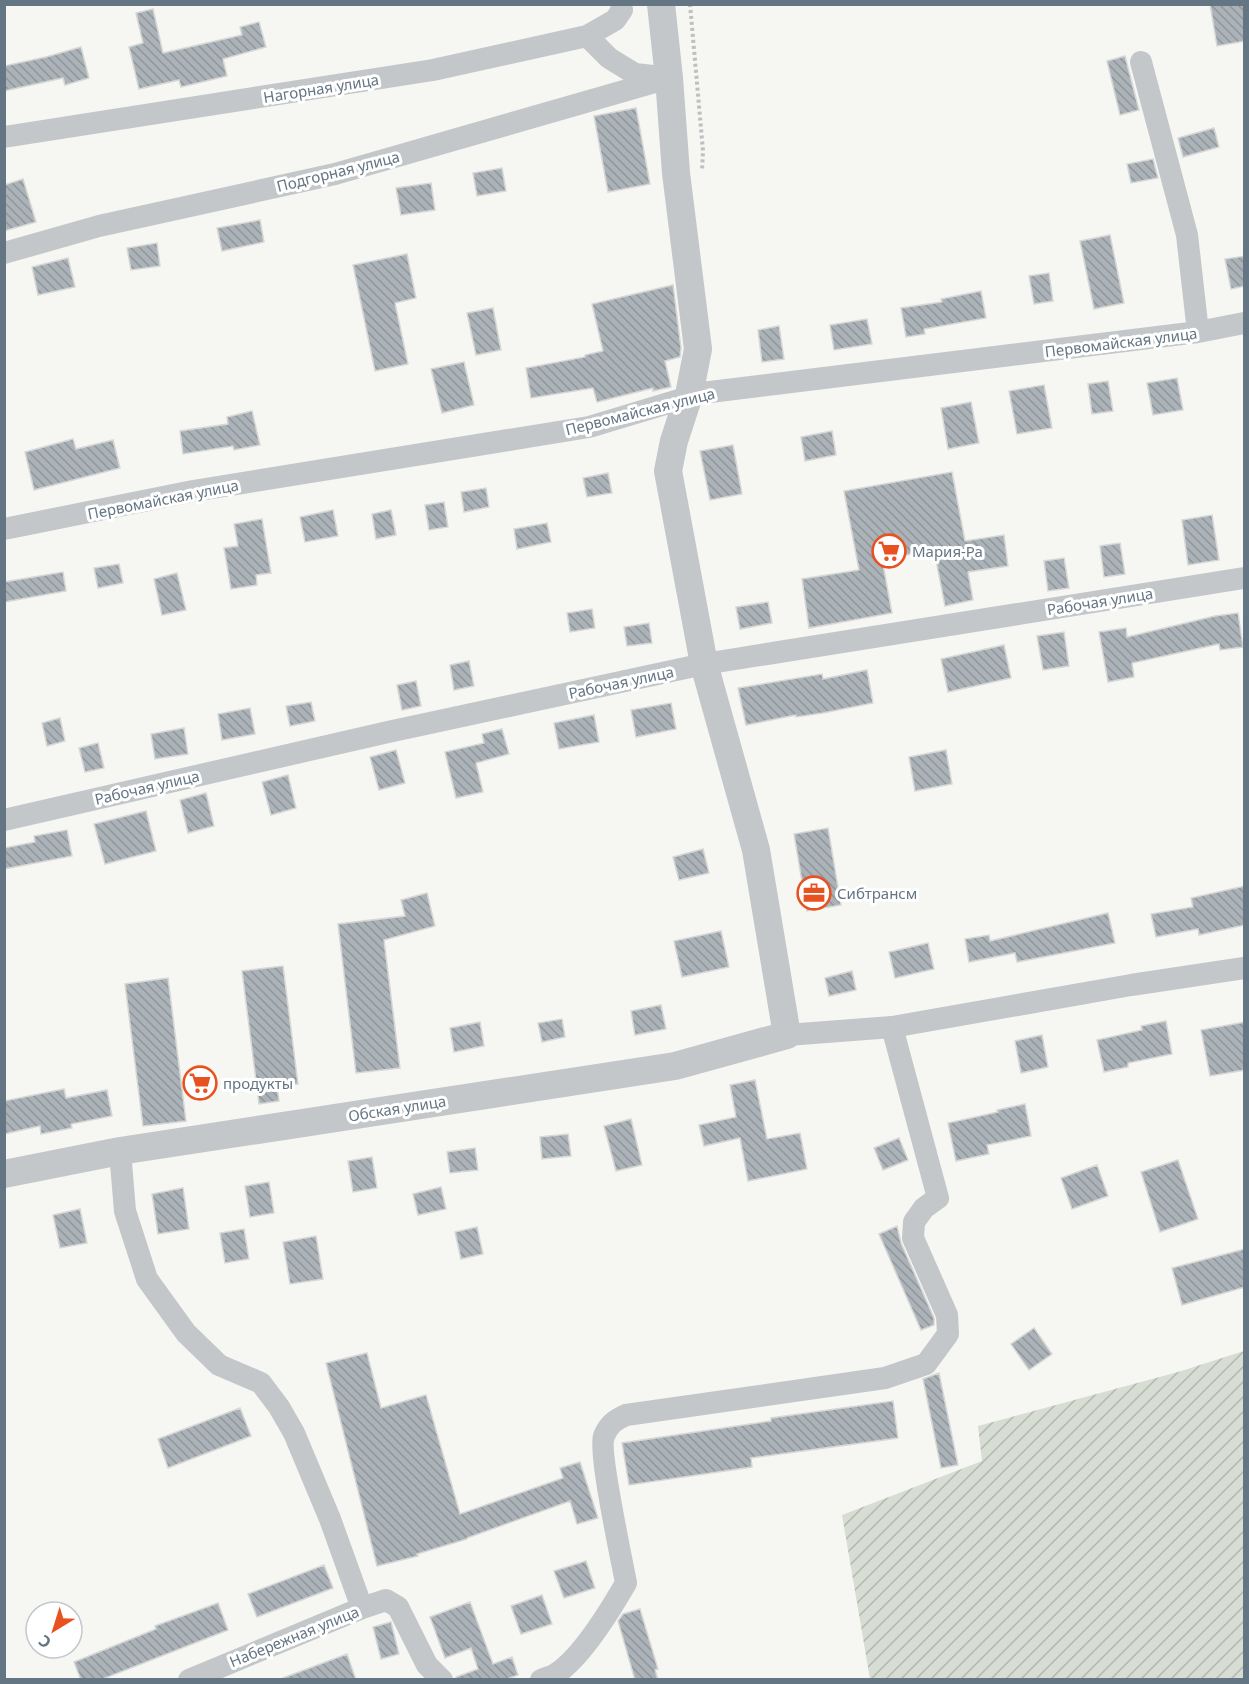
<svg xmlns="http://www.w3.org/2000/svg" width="1249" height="1684" viewBox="0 0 1249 1684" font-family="'Noto Sans',sans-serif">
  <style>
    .garden { fill: url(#garden-furrows) }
    .building { fill: url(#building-back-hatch); stroke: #d7d7d5; stroke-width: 1.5 }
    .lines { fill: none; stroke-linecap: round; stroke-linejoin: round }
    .path { stroke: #bdbfc1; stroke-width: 4; stroke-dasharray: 3 3; stroke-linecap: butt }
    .minor { stroke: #c3c7ca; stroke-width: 22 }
    .tertiary { stroke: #c3c7ca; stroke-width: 28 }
    .labels { text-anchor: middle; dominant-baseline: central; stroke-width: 6; stroke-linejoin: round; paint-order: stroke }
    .street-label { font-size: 15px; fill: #647584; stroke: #fff }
    .poi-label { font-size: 15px; fill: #647584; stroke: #fff; text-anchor: start }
  </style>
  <defs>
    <pattern id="garden-furrows" width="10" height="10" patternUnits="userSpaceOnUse" patternTransform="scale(1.5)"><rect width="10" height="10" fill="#d7ddd3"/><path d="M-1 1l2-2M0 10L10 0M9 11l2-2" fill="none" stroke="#b2b8b1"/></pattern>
    <pattern id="building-back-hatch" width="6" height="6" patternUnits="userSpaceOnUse" patternTransform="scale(1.5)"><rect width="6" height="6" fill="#abb3b9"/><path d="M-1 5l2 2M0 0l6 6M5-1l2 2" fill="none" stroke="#8f969c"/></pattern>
  </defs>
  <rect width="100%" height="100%" fill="#f6f6f2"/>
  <!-- garden -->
  <path class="garden" d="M 1244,1351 L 1244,1679 L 870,1679 L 842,1515 L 982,1461 L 978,1426 L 1178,1372 Z"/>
  <!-- building -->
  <path class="building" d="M 1210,4 L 1245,4 L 1245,41 L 1217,46 Z
    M 153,9 L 163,53 L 242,35 L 240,27 L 259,22 L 266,47 L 223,59 L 227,76 L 181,87 L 179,80 L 139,89 L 129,47 L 143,43 L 136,13 Z
    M 81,47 L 89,78 L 65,85 L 63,78 L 4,91 L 4,66 L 46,57 Z
    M 1125,56 L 1139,110 L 1120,115 L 1107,61 Z
    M 636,108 L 650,184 L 608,192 L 594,116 Z
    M 1214,128 L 1219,147 L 1183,157 L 1178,138 Z
    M 1153,159 L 1158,178 L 1131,183 L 1127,164 Z
    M 502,168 L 506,191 L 477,196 L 473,173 Z
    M 23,179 L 36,222 L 4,231 L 4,185 Z
    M 431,183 L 435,210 L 401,215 L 396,188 Z
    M 260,220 L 264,242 L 222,251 L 217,228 Z
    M 1110,235 L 1124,303 L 1094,309 L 1080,241 Z
    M 157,243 L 160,266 L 131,270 L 127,248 Z
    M 407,254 L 416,298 L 395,303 L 408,364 L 375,371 L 353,265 Z
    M 1245,256 L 1245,286 L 1231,289 L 1225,259 Z
    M 68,258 L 75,287 L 38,295 L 32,267 Z
    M 1049,273 L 1053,301 L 1034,304 L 1029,276 Z
    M 673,285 L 681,348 L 680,357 L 665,361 L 671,387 L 653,391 L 653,388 L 597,402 L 593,388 L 531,398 L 526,368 L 585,357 L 585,355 L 603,351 L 592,304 Z
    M 981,291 L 986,318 L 924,329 L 925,334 L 906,337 L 901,308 L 942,302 L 941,299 Z
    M 493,308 L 501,350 L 476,355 L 467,313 Z
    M 867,319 L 872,344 L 834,350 L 830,325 Z
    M 779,326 L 784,359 L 762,362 L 758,330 Z
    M 464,362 L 474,405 L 442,413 L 431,369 Z
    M 1177,378 L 1183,410 L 1153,415 L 1147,383 Z
    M 1108,381 L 1113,411 L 1092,414 L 1088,384 Z
    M 1044,385 L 1052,428 L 1017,434 L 1009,391 Z
    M 971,402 L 979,443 L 948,449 L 941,408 Z
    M 252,411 L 260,445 L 234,450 L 233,446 L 183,454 L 180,431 L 228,424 L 227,417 Z
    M 832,431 L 836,455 L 805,461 L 801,437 Z
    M 73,439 L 76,449 L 113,440 L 120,468 L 34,490 L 25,452 Z
    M 733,445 L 742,494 L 710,500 L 700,451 Z
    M 952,472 L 965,541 L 1004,535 L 1008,566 L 968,572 L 973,600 L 945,606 L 934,550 L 882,559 L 892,613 L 809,628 L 802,579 L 859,570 L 844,491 Z
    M 608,473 L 612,493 L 587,497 L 583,478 Z
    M 486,488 L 489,507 L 464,512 L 461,492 Z
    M 444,502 L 448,527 L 429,530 L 425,505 Z
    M 333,510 L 338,536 L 305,542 L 300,517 Z
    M 391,510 L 396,535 L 376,539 L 372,514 Z
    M 1212,515 L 1219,560 L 1188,565 L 1182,520 Z
    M 262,519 L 271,573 L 256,575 L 257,585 L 231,589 L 224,548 L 238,546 L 234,524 Z
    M 547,523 L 551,542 L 517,549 L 514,529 Z
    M 1120,543 L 1125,574 L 1104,577 L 1100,546 Z
    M 1064,558 L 1069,588 L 1048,591 L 1044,561 Z
    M 119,564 L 123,583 L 98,588 L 94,568 Z
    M 63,572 L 66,591 L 4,602 L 4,582 Z
    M 177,573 L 186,610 L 162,615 L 154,579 Z
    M 768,602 L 772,623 L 740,629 L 736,607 Z
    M 592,609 L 595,628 L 570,632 L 567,613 Z
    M 1238,613 L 1243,647 L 1220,650 L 1219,644 L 1132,663 L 1134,677 L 1108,682 L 1099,632 L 1126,628 L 1127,637 L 1215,616 Z
    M 649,623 L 652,643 L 627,646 L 624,627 Z
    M 1064,632 L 1069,666 L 1043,670 L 1037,636 Z
    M 1004,645 L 1011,678 L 948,692 L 941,659 Z
    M 469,661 L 474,686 L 454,690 L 450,665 Z
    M 867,670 L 873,703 L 823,713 L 796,717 L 796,715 L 746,725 L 738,688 L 822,674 L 823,679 Z
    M 416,681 L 421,706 L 402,710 L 397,685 Z
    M 311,702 L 315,721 L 290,726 L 286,706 Z
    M 671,703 L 676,729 L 636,737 L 631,710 Z
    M 250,708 L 255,734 L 222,740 L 218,714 Z
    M 594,715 L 599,742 L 559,749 L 554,723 Z
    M 60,718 L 65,741 L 47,746 L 42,723 Z
    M 184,728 L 188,754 L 155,759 L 151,734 Z
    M 502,729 L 509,754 L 476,763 L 483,792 L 456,798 L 445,752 L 484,743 L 482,734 Z
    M 98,743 L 104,768 L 85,772 L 79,748 Z
    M 396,750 L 405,783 L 379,790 L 370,757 Z
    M 946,750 L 952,784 L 915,791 L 909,757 Z
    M 288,775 L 296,808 L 271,815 L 262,782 Z
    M 206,793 L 214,826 L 188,833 L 180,800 Z
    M 146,811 L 156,851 L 105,864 L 94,824 Z
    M 828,828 L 841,905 L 807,911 L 794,834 Z
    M 67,830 L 72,856 L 4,869 L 4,848 L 35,842 L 34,836 Z
    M 703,849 L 709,873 L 679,880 L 673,857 Z
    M 1245,886 L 1245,925 L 1199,935 L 1198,929 L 1156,937 L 1151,914 L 1193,907 L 1191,898 Z
    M 427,893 L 435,926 L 384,940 L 400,1068 L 356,1073 L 338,924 L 405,916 L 401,900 Z
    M 1108,913 L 1115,943 L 1017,962 L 1015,953 L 969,962 L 965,939 L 989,935 L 990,941 Z
    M 721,931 L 729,967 L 682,977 L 674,941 Z
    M 928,943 L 934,969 L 895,978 L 889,952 Z
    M 283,966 L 298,1084 L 277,1086 L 279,1101 L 259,1104 L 242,971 Z
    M 852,971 L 856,990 L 829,996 L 825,978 Z
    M 168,978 L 186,1121 L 143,1126 L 125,984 Z
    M 661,1005 L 666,1029 L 635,1035 L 631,1011 Z
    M 562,1019 L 565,1037 L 542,1042 L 538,1023 Z
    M 1166,1021 L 1172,1054 L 1128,1063 L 1128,1067 L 1104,1072 L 1097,1040 L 1142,1030 L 1141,1026 Z
    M 480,1022 L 484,1046 L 454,1052 L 450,1028 Z
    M 1245,1022 L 1245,1070 L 1210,1076 L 1201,1030 Z
    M 1042,1035 L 1048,1067 L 1021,1073 L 1015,1041 Z
    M 755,1080 L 767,1139 L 800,1133 L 807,1169 L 748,1181 L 740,1138 L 704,1146 L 699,1125 L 736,1117 L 730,1085 Z
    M 64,1089 L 66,1098 L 107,1090 L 112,1116 L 71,1124 L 72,1128 L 41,1134 L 40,1126 L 4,1134 L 4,1101 Z
    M 1025,1104 L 1031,1136 L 987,1145 L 989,1154 L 956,1161 L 948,1123 L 998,1112 L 997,1110 Z
    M 631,1119 L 642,1165 L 616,1171 L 604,1126 Z
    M 568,1134 L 571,1156 L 542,1159 L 540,1137 Z
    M 899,1138 L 908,1160 L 883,1170 L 874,1148 Z
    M 475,1148 L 478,1170 L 450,1173 L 447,1152 Z
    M 372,1157 L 377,1188 L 353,1192 L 348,1161 Z
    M 1178,1160 L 1198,1219 L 1160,1232 L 1141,1172 Z
    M 1097,1165 L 1108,1196 L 1072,1209 L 1061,1178 Z
    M 269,1182 L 274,1213 L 250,1217 L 245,1186 Z
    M 441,1187 L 446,1209 L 418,1215 L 413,1194 Z
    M 183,1188 L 189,1229 L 158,1234 L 152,1194 Z
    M 80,1209 L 87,1243 L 60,1248 L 53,1215 Z
    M 897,1226 L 901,1243 L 934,1318 L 934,1325 L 921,1330 L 879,1234 Z
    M 477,1227 L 483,1254 L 461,1259 L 455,1232 Z
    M 244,1229 L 249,1259 L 225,1263 L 220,1233 Z
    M 316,1236 L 323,1279 L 290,1284 L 283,1242 Z
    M 1245,1249 L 1245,1287 L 1182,1305 L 1172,1268 Z
    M 1034,1328 L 1052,1354 L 1029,1370 L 1011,1344 Z
    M 367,1353 L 381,1408 L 426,1395 L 460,1514 L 563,1478 L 560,1468 L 580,1462 L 598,1518 L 577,1524 L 570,1501 L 467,1538 L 467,1539 L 417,1554 L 418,1556 L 377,1566 L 326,1363 Z
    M 939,1373 L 958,1465 L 941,1468 L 923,1379 Z
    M 893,1401 L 898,1438 L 751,1458 L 752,1467 L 629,1485 L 622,1443 L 771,1421 L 771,1418 Z
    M 240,1408 L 251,1436 L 168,1468 L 158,1439 Z
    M 586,1561 L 595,1588 L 564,1598 L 554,1571 Z
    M 324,1565 L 333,1588 L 257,1617 L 248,1594 Z
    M 542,1595 L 552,1624 L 521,1634 L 511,1606 Z
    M 470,1602 L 493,1664 L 512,1657 L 518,1675 L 504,1680 L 456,1680 L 456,1677 L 478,1669 L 471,1648 L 445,1658 L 430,1617 Z
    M 218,1603 L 228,1630 L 100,1680 L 81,1680 L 74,1662 L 156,1629 L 155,1626 Z
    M 640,1609 L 658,1669 L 655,1670 L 658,1680 L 635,1680 L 618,1621 L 623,1614 Z
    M 391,1622 L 399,1654 L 381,1659 L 373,1627 Z
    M 347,1654 L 356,1680 L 284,1680 L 283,1678 Z"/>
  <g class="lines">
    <!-- path -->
    <path class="path" d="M 690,4 L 703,151 L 702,171"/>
    <!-- minor -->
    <path class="minor" d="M 587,36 L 609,58 L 635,74 L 662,77
      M 1141,62 L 1187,235 L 1198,332
      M 4,137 L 433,70 L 587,36 L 615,20 L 622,10 L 621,4
      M 4,253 L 99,226 L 335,174 L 669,78
      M 4,529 L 193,491 L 589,427 L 702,393 L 1198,332 L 1244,323
      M 4,820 L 388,732 L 704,664 L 1244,578
      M 787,1035 L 892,1027 L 1131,985 L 1244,968
      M 120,1151 L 125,1211 L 147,1279 L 186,1333 L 219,1365 L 261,1383 L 279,1407 L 294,1433 L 330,1519 L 362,1608
      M 189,1680 L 362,1608 L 386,1600 L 398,1607 L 427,1665 L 442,1680
      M 541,1680 C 545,1678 550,1677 554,1675 C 580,1660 611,1609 626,1583 C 622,1561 598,1450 604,1436 C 609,1424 615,1420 626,1415 L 885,1378 L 926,1364 L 948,1334 L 947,1315 L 913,1238 L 914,1222 L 924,1208 L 938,1198 L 892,1027"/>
    <!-- tertiary -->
    <path class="tertiary" d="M 4,1174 L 120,1151 L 675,1066 L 787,1035 L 756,850 L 704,664 L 668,471 L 674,441 L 689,395 L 698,349 L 676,173 L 669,78 L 661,4"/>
  </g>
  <!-- icons -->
  <defs>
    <symbol id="supermarket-ring" viewBox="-11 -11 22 22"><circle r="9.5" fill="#fff" stroke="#e85220" stroke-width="1.5"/><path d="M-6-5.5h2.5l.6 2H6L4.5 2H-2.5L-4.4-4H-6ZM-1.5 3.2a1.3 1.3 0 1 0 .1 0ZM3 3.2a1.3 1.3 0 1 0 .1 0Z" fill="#e85220"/></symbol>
    <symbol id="office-ring" viewBox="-11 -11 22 22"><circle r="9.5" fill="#fff" stroke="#e85220" stroke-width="1.5"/><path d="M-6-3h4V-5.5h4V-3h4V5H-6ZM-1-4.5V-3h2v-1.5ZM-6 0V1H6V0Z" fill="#e85220"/></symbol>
  </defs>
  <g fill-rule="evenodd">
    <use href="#supermarket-ring" x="870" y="532" width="38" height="38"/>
    <use href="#office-ring" x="795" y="874" width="38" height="38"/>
    <use href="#supermarket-ring" x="181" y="1064" width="38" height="38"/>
  </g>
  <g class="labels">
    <!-- street labels -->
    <g class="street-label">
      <text transform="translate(321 88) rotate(-9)">Нагорная улица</text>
      <text transform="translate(338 171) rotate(-14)">Подгорная улица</text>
      <text transform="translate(1121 342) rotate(-7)">Первомайская улица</text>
      <text transform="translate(640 411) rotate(-14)">Первомайская улица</text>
      <text transform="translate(163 499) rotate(-11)">Первомайская улица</text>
      <text transform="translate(1100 601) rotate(-9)">Рабочая улица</text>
      <text transform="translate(621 682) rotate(-12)">Рабочая улица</text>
      <text transform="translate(147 787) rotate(-13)">Рабочая улица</text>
      <text transform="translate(397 1108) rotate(-9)">Обская улица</text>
      <text transform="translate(294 1636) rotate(-22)">Набережная улица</text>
    </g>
    <!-- poi labels -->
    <g class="poi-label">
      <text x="912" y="551">Мария-Ра</text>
      <text x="837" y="893">Сибтрансм</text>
      <text x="223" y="1083">продукты</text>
    </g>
  </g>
  <!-- border -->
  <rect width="1249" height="1684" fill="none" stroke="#647584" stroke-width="12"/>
  <!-- north arrow -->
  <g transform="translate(54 1630) rotate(218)"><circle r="28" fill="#ffffff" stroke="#c1c8ce" stroke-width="1.5"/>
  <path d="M0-4.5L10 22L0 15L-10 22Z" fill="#e85220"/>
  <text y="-9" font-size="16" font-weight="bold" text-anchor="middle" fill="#647584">С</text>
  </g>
</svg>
